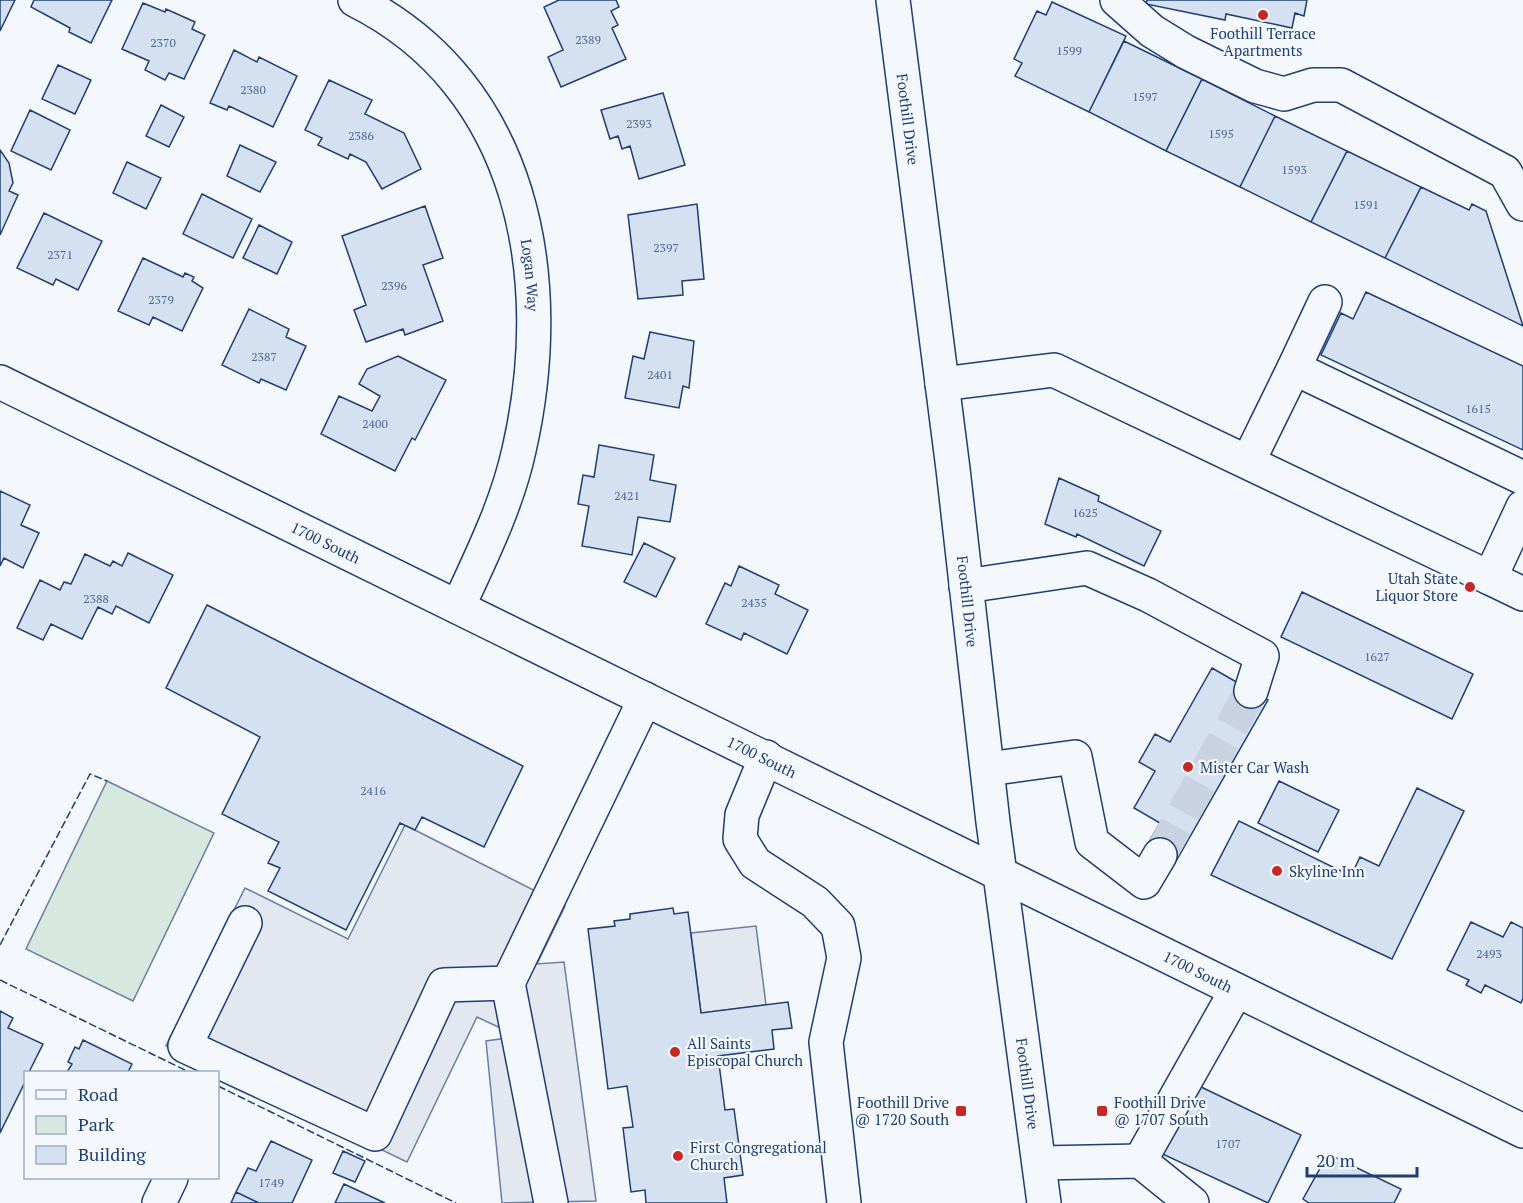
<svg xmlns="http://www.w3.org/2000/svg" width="1523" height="1203" viewBox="0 0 1523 1203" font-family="'PT Serif',serif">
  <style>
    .green { fill: #d7e8df; stroke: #687fa3; stroke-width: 1.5 }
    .parking { fill: #e3e8f0; stroke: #687fa3; stroke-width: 1.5 }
    .building { fill: #d5e0f0; stroke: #1d3f73; stroke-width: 1.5 }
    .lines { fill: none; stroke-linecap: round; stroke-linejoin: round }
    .minor-tunnel { stroke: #c9d2e0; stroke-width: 33; stroke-dasharray: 33 16; stroke-linecap: butt }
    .minor-casing { stroke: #1d3f73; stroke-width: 36 }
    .major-casing { stroke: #1d3f73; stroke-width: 36 }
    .minor { stroke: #f4f7fb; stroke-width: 33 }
    .major { stroke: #f4f7fb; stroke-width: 33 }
    .fence { stroke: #1d3f73; stroke-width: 1.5; stroke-dasharray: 8 3; stroke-linecap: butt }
    .poi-dot { fill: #c62828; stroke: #f4f7fb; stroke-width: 2 }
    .labels { text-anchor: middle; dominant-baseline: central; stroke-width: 4.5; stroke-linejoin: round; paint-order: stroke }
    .number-label { font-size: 12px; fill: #4b6792 }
    .poi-label { font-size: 15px; fill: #1d3f73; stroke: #f4f7fb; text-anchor: start }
    .street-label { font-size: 15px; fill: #1d3f73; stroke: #f4f7fb }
  </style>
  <rect width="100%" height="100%" fill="#f4f7fb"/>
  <!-- green -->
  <path class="green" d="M 107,781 L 214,833 L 133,1001 L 26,949 Z"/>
  <!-- parking -->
  <path class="parking" d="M 405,825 L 565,906 L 537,964 L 564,962 L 596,1201 L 502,1203 L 486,1041 L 507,1038 L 507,1031 L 477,1017 L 407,1162 L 166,1046 L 245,888 L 348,939 Z
    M 756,926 L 766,1005 L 701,1013 L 691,933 Z"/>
  <!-- building -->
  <path class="building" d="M 0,0 L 15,0 L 0,31 Z
    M 34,0 L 112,0 L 91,43 L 69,32 L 70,28 L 31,7 Z
    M 559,0 L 616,0 L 619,7 L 611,11 L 618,25 L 612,28 L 626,59 L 561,87 L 548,57 L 563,50 L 544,7 Z
    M 1147,0 L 1307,0 L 1304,16 L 1295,13 L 1292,28 L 1226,14 L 1225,20 L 1146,4 Z
    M 1052,2 L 1126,36 L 1089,112 L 1015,76 L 1022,63 L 1014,59 L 1037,11 L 1046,15 Z
    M 143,3 L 165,12 L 166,9 L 195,22 L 192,29 L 205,35 L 184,79 L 169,73 L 165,80 L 145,70 L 149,61 L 122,49 Z
    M 1124,41 L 1202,79 L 1166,151 L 1089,112 Z
    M 234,50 L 257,62 L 259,57 L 297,76 L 273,127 L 229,106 L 227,110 L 210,103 Z
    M 58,65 L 91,80 L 75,114 L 42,99 Z
    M 1202,79 L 1275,116 L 1240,187 L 1166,151 Z
    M 329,80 L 372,100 L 365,114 L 404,133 L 421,169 L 382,189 L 366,162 L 350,154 L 348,159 L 318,145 L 322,138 L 305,130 Z
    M 663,93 L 685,165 L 639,179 L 630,146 L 622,149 L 618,136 L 610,139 L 601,110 Z
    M 161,105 L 184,117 L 169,147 L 146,136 Z
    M 30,110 L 70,130 L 51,170 L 11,151 Z
    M 1275,116 L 1347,151 L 1311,222 L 1240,187 Z
    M 240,145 L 276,162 L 260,192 L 227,176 Z
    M 0,150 L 9,163 L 13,183 L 9,191 L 18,195 L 0,235 Z
    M 1347,151 L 1421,187 L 1385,258 L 1311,222 Z
    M 127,162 L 161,178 L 146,209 L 113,193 Z
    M 1421,187 L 1469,210 L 1472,204 L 1486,211 L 1523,326 L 1385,258 Z
    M 202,194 L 252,219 L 233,258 L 183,234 Z
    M 697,204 L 704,279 L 682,281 L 683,295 L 638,299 L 628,215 Z
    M 425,206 L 443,258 L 423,265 L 443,321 L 405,335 L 403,329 L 366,342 L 354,310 L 366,305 L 342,236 Z
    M 44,213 L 102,241 L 78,290 L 56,279 L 53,285 L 17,268 Z
    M 259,225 L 292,242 L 277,274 L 243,258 Z
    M 143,258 L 183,277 L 185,273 L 194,277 L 192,281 L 203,288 L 182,331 L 153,317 L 149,325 L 118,311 Z
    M 1366,292 L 1523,366 L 1523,450 L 1321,355 L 1341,313 L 1353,319 Z
    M 249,309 L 289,329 L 286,337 L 306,346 L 286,390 L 261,379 L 259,383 L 222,365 Z
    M 650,332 L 694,341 L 689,388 L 683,386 L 679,408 L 625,398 L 633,356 L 644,359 Z
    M 398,356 L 446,380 L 415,440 L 412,438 L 395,471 L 321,434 L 339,396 L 372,411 L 380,396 L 359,384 L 367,369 Z
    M 599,445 L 654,455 L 650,480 L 676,485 L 670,522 L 638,517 L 632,555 L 582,546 L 589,506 L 578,504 L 583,475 L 594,477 Z
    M 1059,478 L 1099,496 L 1098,501 L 1161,531 L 1144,566 L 1077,534 L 1076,537 L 1045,524 Z
    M 0,491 L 30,505 L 21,525 L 39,533 L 23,568 L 4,558 L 0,566 Z
    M 644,543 L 675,558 L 656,597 L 624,582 Z
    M 128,553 L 173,575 L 149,623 L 116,606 L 112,614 L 98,607 L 82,639 L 51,624 L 43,640 L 17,628 L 40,580 L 60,590 L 64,582 L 71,584 L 85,554 L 110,566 L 113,561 L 122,566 Z
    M 739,566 L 779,585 L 775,594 L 808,610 L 787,654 L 744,633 L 741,640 L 706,624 L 725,583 L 731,586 Z
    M 1302,592 L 1473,674 L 1452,719 L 1281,637 Z
    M 207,605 L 523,766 L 484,847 L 422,817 L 415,830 L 400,823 L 346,930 L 268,891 L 280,868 L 268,863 L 279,842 L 222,814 L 260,737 L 166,688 Z
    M 1212,668 L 1268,700 L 1175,863 L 1146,847 L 1160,823 L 1134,808 L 1155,771 L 1139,762 L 1155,734 L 1170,742 Z
    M 1279,781 L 1339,810 L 1318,852 L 1258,823 Z
    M 1417,788 L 1464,811 L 1392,959 L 1211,875 L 1239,821 L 1351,876 L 1360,857 L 1379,866 Z
    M 673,908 L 674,914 L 688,912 L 701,1013 L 788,1002 L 792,1028 L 772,1030 L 774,1049 L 718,1056 L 725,1110 L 734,1109 L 743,1175 L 724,1178 L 727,1203 L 646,1203 L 645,1190 L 631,1192 L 623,1128 L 633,1127 L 627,1086 L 608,1089 L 588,929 L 615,926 L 614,921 L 630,919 L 630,914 Z
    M 1471,922 L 1503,937 L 1511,922 L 1523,928 L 1523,998 L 1521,1003 L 1485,985 L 1481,993 L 1466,985 L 1469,980 L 1447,970 Z
    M 0,1011 L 13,1018 L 8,1028 L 43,1044 L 29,1072 L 26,1072 L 26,1080 L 0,1133 Z
    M 83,1040 L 132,1064 L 128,1072 L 67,1072 L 72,1064 L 68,1062 L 75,1047 L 79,1049 Z
    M 1197,1085 L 1301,1135 L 1268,1203 L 1156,1151 Z
    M 271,1141 L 312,1160 L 292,1203 L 259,1203 L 236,1192 L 248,1168 L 256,1171 Z
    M 343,1151 L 365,1161 L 355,1182 L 333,1173 Z
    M 1328,1154 L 1401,1189 L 1394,1203 L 1309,1203 L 1303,1199 Z
    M 344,1184 L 385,1203 L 335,1203 Z
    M 236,1192 L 259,1203 L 231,1203 Z"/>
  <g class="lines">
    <!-- minor-tunnel -->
    <path class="minor-tunnel" d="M 1160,855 L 1251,691"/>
    <defs>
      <g id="minor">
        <path id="s1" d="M 355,0 C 525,85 558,279 519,450 C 507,505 481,557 458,607"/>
        <path d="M 1117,0 L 1152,31 L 1186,52 L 1255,86 L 1284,94 L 1313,85 L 1341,85 L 1505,172 L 1523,204"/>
        <path d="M 1294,368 L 1325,302"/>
        <path id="s2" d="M 0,382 L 1523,1131"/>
        <path d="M 942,384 L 1054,370 L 1490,578 L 1523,507"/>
        <path d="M 1248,462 L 1294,368 L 1523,478"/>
        <path d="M 1490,578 L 1523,594"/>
        <path d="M 966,586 L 1087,568 L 1148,595 L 1262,656 L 1251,691"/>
        <path d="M 766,757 L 742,815 L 740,839 L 755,863 L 815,902 L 838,926 L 844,958 L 826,1042 L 844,1203"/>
        <path d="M 988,769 L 1075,757 L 1092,842 L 1144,882 L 1160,855"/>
        <path d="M 245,923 L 185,1046 L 375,1134 L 444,985 L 508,983 L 645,699"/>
        <path d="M 508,983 L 551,1203"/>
        <path d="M 1140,1161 L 1236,991"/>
        <path d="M 1040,1163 L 1140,1161 L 1192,1203"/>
        <path d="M 159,1203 L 171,1178"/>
      </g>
      <g id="major">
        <path id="s3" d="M 893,0 L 953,469 L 993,822 L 1044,1203"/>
      </g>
    </defs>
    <!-- minor casing -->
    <use href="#minor" class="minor-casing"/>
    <!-- major casing -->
    <use href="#major" class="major-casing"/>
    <!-- minor -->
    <use href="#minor" class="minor"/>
    <!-- major -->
    <use href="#major" class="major"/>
    <!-- fence -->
    <path class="fence" d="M 0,945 L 90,774 L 107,781
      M 0,980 L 189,1072
      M 218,1086 L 456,1203"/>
  </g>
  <!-- markers -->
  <g class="poi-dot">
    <circle cx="1263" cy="15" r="6"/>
    <circle cx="1470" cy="587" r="6"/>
    <circle cx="1188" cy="767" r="6"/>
    <circle cx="1277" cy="871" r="6"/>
    <circle cx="675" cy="1052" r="6"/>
    <rect x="955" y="1105" width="12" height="12" rx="3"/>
    <rect x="1096" y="1105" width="12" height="12" rx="3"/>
    <circle cx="678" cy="1156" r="6"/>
  </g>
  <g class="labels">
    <!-- number labels -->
    <g class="number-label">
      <text x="588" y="39">2389</text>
      <text x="163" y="42">2370</text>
      <text x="1069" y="50">1599</text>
      <text x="253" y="89">2380</text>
      <text x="1145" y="96">1597</text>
      <text x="639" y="123">2393</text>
      <text x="1221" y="133">1595</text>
      <text x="361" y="135">2386</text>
      <text x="1294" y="169">1593</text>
      <text x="1366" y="204">1591</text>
      <text x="666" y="247">2397</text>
      <text x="60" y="254">2371</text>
      <text x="394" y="285">2396</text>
      <text x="161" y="299">2379</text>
      <text x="264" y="356">2387</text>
      <text x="660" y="374">2401</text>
      <text x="1478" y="408">1615</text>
      <text x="375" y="423">2400</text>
      <text x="627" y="495">2421</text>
      <text x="1085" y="512">1625</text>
      <text x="96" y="598">2388</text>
      <text x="754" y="602">2435</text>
      <text x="1377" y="656">1627</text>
      <text x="373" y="790">2416</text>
      <text x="1489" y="953">2493</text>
      <text x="1228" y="1143">1707</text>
      <text x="271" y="1182">1749</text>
    </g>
    <!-- poi labels -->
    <g class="poi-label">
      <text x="1263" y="33" text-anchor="middle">Foothill Terrace<tspan x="1263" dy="17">Apartments</tspan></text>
      <text x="1458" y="578" text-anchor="end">Utah State<tspan x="1458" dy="17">Liquor Store</tspan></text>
      <text x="1200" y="767">Mister Car Wash</text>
      <text x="1289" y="871">Skyline Inn</text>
      <text x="687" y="1043">All Saints<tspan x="687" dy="17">Episcopal Church</tspan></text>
      <text x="949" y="1102" text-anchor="end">Foothill Drive<tspan x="949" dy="17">@ 1720 South</tspan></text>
      <text x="1114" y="1102">Foothill Drive<tspan x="1114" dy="17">@ 1707 South</tspan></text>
      <text x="690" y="1147">First Congregational<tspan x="690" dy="17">Church</tspan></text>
    </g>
    <!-- street labels -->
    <g class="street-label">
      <text stroke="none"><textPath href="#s3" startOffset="120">Foothill Drive</textPath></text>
      <text stroke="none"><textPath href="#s1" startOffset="342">Logan Way</textPath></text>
      <text stroke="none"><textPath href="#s2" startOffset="363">1700 South</textPath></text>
      <text stroke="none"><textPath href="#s3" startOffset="606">Foothill Drive</textPath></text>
      <text stroke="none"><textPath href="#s2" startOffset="849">1700 South</textPath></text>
      <text stroke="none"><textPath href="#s2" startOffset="1335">1700 South</textPath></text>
      <text stroke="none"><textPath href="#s3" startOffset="1092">Foothill Drive</textPath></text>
    </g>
  </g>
  <!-- legend -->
  <rect x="24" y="1071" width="195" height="108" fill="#f4f7fb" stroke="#9eadc5" stroke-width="1.5"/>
  <rect x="36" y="1090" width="30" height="9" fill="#f4f7fb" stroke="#9eadc5" stroke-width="1.5"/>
  <text x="78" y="1101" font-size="18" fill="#1d3f73">Road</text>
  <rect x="36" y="1116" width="30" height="18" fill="#d7e8df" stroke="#9eadc5" stroke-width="1.5"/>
  <text x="78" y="1131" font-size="18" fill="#1d3f73">Park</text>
  <rect x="36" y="1146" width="30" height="18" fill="#d5e0f0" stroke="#9eadc5" stroke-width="1.5"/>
  <text x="78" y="1161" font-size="18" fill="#1d3f73">Building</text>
  <!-- scale -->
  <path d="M1307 1167v9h110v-9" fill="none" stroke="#1d3f73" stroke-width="3"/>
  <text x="1316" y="1167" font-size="18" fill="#1d3f73" stroke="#f4f7fb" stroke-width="4.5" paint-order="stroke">20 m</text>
</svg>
